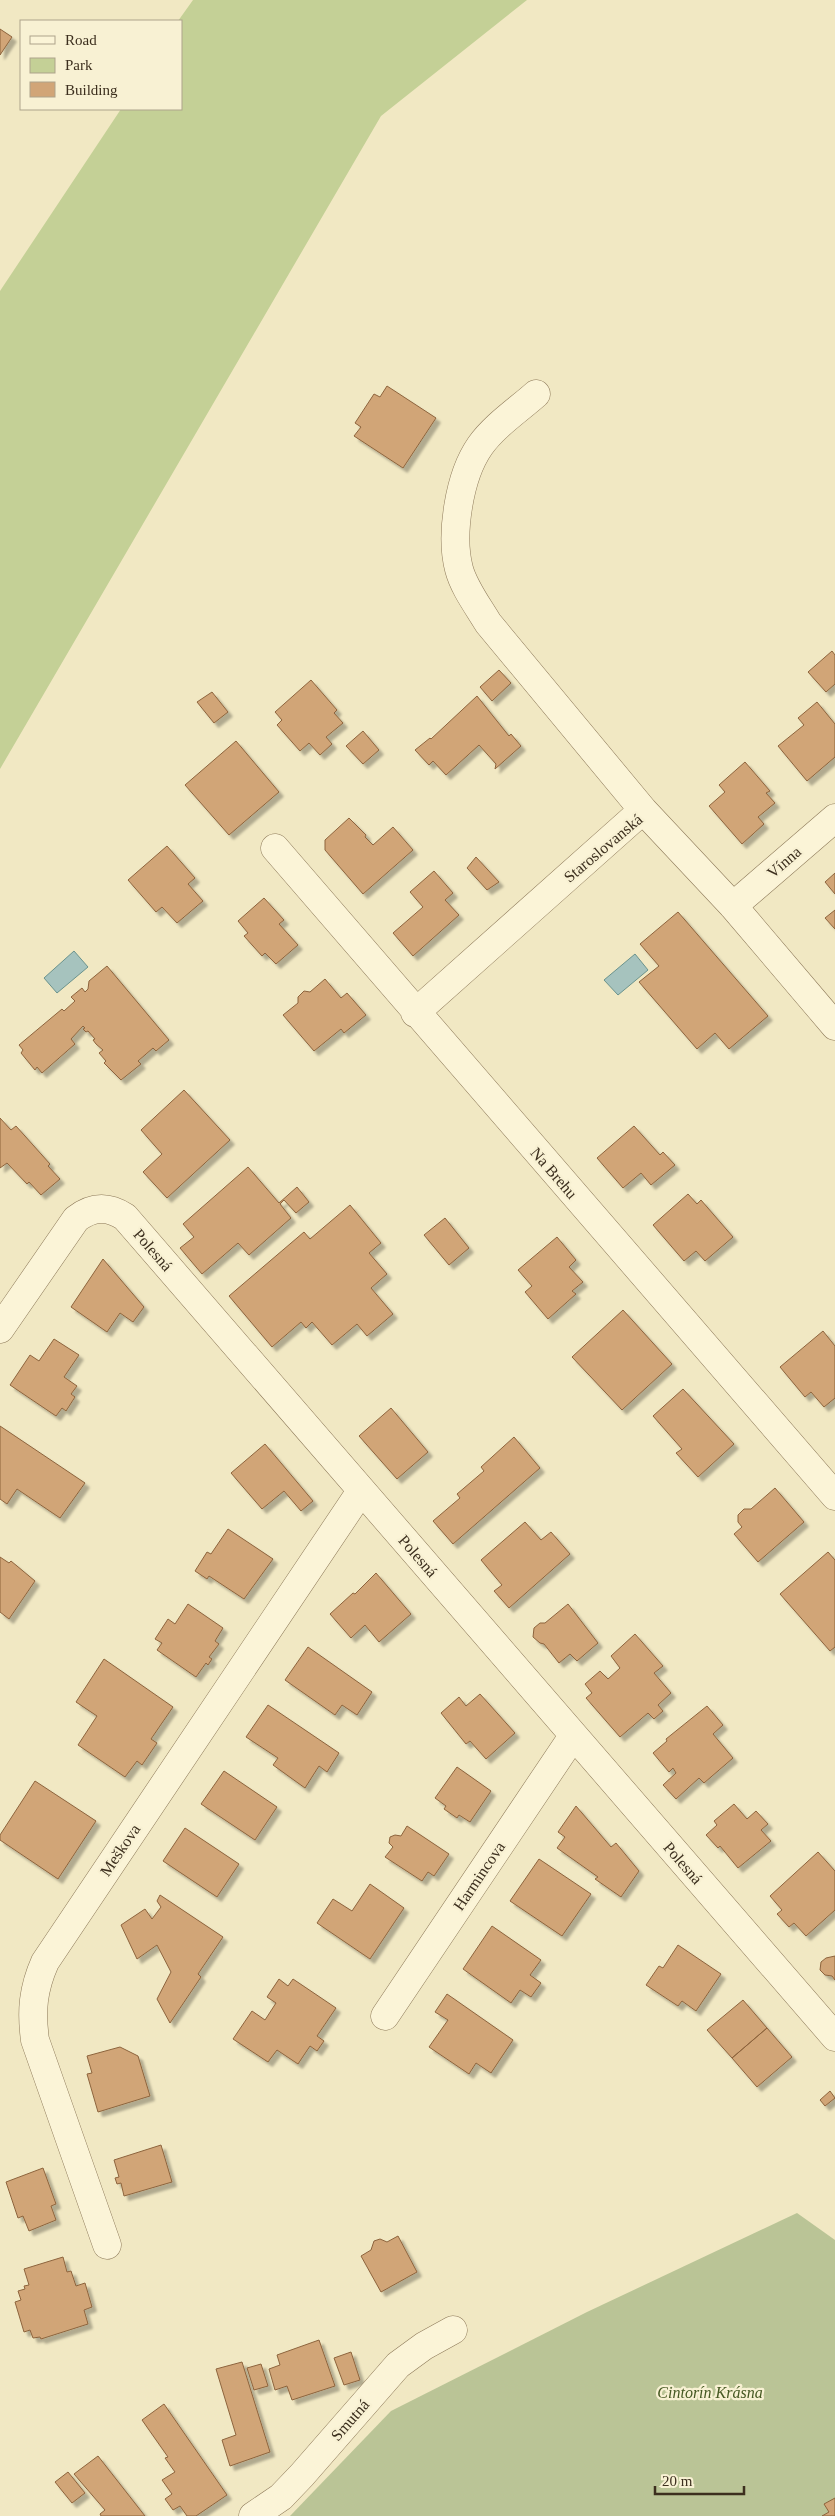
<svg xmlns="http://www.w3.org/2000/svg" width="835" height="2516" viewBox="0 0 835 2516" font-family="'Times New Roman',serif">
  <style>
    .green { fill: #c4d096 }
    .cemetery { fill: #bac496 }
    .water { fill: #a6c3be; stroke: #6b938d }
    .building { fill: #d1a577; stroke: #8d643d; filter: url(#shadow) }
    .lines { fill: none; stroke-linecap: round; stroke-linejoin: round }
    .minor-casing { stroke: #8d7959; stroke-width: 29 }
    .minor { stroke: #fbf4d7; stroke-width: 28 }
    .labels { text-anchor: middle; dominant-baseline: central; stroke-width: 4.5; stroke-linejoin: round; paint-order: stroke }
    .street-label { font-size: 16px; fill: #3c2f1e; stroke: #f8f1d3 }
    .park-label { font-size: 16px; font-style: italic; fill: #465923; stroke: #f8f1d3 }
  </style>
  <defs>
    <filter id="shadow"><feDropShadow dx="4.5" dy="4.5" stdDeviation="1" flood-color="#0004"/></filter>
  </defs>
  <rect width="100%" height="100%" fill="#f1e8c3"/>
  <!-- green -->
  <path class="green" d="M 193,0 L 527,0 L 381,116 L 0,769 L 0,291 L 121,109 L 181,109 L 181,21 L 178,21 Z"/>
  <!-- cemetery -->
  <path class="cemetery" d="M 797,2213 L 835,2240 L 835,2516 L 290,2516 L 391,2411 L 587,2312 Z"/>
  <!-- water -->
  <path class="water" d="M 74,951 L 88,967 L 57,993 L 44,978 Z
    M 635,954 L 648,970 L 618,995 L 604,980 Z"/>
  <!-- building -->
  <path class="building" d="M 0,29 L 12,37 L 0,55 Z
    M 387,386 L 436,418 L 403,468 L 354,436 L 361,427 L 355,423 L 374,394 L 380,397 Z
    M 832,651 L 835,655 L 835,684 L 826,692 L 808,672 Z
    M 499,670 L 511,683 L 492,701 L 480,687 Z
    M 311,680 L 337,710 L 334,713 L 343,723 L 326,737 L 332,744 L 320,755 L 309,743 L 300,751 L 277,725 L 282,720 L 275,712 Z
    M 212,692 L 228,712 L 214,723 L 197,702 Z
    M 477,696 L 509,736 L 511,734 L 521,746 L 495,769 L 496,764 L 479,745 L 446,775 L 433,761 L 429,765 L 415,750 L 430,738 L 431,739 Z
    M 817,702 L 835,724 L 835,757 L 807,781 L 778,746 L 804,725 L 798,718 Z
    M 363,731 L 379,750 L 363,764 L 346,746 Z
    M 236,741 L 279,792 L 229,835 L 185,785 Z
    M 745,762 L 770,791 L 766,793 L 775,803 L 758,817 L 764,824 L 742,844 L 709,806 L 725,792 L 719,785 Z
    M 349,818 L 366,835 L 365,837 L 373,845 L 393,827 L 413,850 L 363,894 L 325,850 L 325,840 Z
    M 167,846 L 195,878 L 188,884 L 203,901 L 177,923 L 162,907 L 156,912 L 128,880 Z
    M 476,857 L 499,882 L 487,890 L 467,868 Z
    M 434,871 L 453,893 L 445,900 L 459,915 L 413,956 L 393,933 L 423,907 L 410,892 Z
    M 835,873 L 835,894 L 825,882 Z
    M 264,898 L 284,920 L 279,924 L 298,945 L 276,964 L 265,953 L 262,956 L 244,936 L 248,933 L 238,921 Z
    M 835,910 L 835,929 L 825,918 Z
    M 678,912 L 768,1016 L 729,1049 L 715,1033 L 697,1049 L 639,982 L 659,966 L 640,944 Z
    M 107,966 L 169,1040 L 156,1051 L 153,1048 L 138,1061 L 141,1064 L 121,1080 L 104,1063 L 106,1061 L 99,1053 L 103,1050 L 96,1044 L 93,1040 L 95,1039 L 88,1031 L 86,1032 L 83,1029 L 85,1028 L 83,1026 L 71,1039 L 75,1044 L 42,1073 L 37,1067 L 35,1070 L 21,1053 L 23,1050 L 19,1045 L 62,1009 L 64,1011 L 75,1001 L 71,997 L 82,988 L 85,992 L 88,989 L 89,981 Z
    M 325,979 L 341,998 L 347,993 L 366,1015 L 344,1033 L 341,1029 L 314,1051 L 283,1015 L 298,1003 L 298,997 L 304,991 L 310,992 Z
    M 184,1090 L 230,1140 L 167,1198 L 143,1172 L 162,1154 L 141,1130 Z
    M 0,1118 L 11,1130 L 16,1126 L 50,1164 L 48,1166 L 60,1179 L 41,1195 L 29,1182 L 27,1184 L 7,1163 L 0,1168 Z
    M 634,1126 L 660,1155 L 663,1152 L 675,1165 L 651,1185 L 641,1173 L 623,1188 L 597,1158 Z
    M 248,1167 L 279,1203 L 297,1187 L 309,1202 L 296,1213 L 284,1200 L 280,1204 L 291,1218 L 249,1255 L 238,1243 L 202,1274 L 180,1248 L 194,1237 L 183,1224 Z
    M 688,1194 L 697,1204 L 701,1200 L 733,1237 L 705,1261 L 696,1251 L 684,1261 L 653,1225 Z
    M 350,1205 L 381,1243 L 369,1253 L 387,1274 L 371,1288 L 393,1314 L 367,1336 L 357,1324 L 332,1345 L 312,1322 L 306,1328 L 301,1322 L 272,1347 L 229,1296 L 304,1232 L 310,1239 Z
    M 445,1218 L 469,1248 L 449,1265 L 424,1235 Z
    M 557,1237 L 576,1260 L 569,1267 L 583,1282 L 572,1291 L 576,1294 L 548,1319 L 525,1292 L 532,1286 L 518,1270 Z
    M 103,1259 L 144,1307 L 133,1322 L 120,1313 L 107,1332 L 71,1307 Z
    M 623,1310 L 672,1364 L 622,1410 L 572,1357 Z
    M 823,1331 L 835,1346 L 835,1398 L 824,1407 L 811,1392 L 805,1397 L 780,1367 Z
    M 54,1339 L 79,1355 L 64,1377 L 77,1386 L 71,1394 L 75,1397 L 66,1411 L 62,1408 L 56,1416 L 10,1385 L 30,1355 L 39,1361 Z
    M 683,1389 L 734,1444 L 698,1477 L 676,1453 L 682,1449 L 653,1416 Z
    M 391,1408 L 428,1452 L 397,1479 L 359,1436 Z
    M 0,1426 L 85,1483 L 60,1518 L 17,1489 L 7,1504 L 0,1499 Z
    M 514,1437 L 540,1468 L 453,1544 L 433,1521 L 460,1498 L 457,1494 L 484,1471 L 481,1467 Z
    M 265,1444 L 313,1501 L 301,1511 L 284,1491 L 262,1509 L 231,1473 Z
    M 775,1488 L 804,1522 L 758,1562 L 734,1534 L 742,1527 L 738,1522 L 738,1515 L 744,1509 L 751,1509 Z
    M 525,1522 L 541,1540 L 551,1532 L 570,1554 L 509,1608 L 494,1591 L 502,1585 L 481,1560 Z
    M 228,1529 L 273,1559 L 244,1599 L 209,1576 L 207,1579 L 195,1571 L 207,1552 L 211,1554 Z
    M 828,1552 L 835,1560 L 835,1647 L 830,1651 L 780,1594 Z
    M 0,1557 L 9,1563 L 11,1561 L 35,1581 L 9,1619 L 0,1612 Z
    M 376,1573 L 411,1614 L 379,1642 L 365,1625 L 351,1638 L 330,1614 L 353,1593 L 355,1594 Z
    M 188,1604 L 223,1628 L 215,1641 L 219,1644 L 209,1657 L 212,1659 L 208,1665 L 206,1663 L 196,1677 L 157,1650 L 162,1643 L 155,1639 L 168,1619 L 175,1624 Z
    M 568,1604 L 598,1643 L 577,1661 L 570,1654 L 559,1663 L 544,1644 L 540,1643 L 533,1637 L 534,1628 L 540,1623 L 545,1623 Z
    M 635,1634 L 663,1666 L 654,1673 L 671,1693 L 658,1705 L 663,1711 L 654,1719 L 648,1713 L 620,1737 L 586,1698 L 592,1693 L 585,1684 L 600,1671 L 608,1679 L 620,1668 L 611,1656 Z
    M 308,1647 L 372,1692 L 357,1715 L 342,1705 L 335,1715 L 285,1680 Z
    M 104,1659 L 173,1707 L 151,1739 L 157,1743 L 142,1765 L 137,1761 L 125,1777 L 78,1745 L 97,1716 L 76,1702 Z
    M 480,1694 L 515,1733 L 486,1759 L 470,1741 L 466,1744 L 441,1713 L 459,1697 L 466,1706 Z
    M 268,1705 L 339,1753 L 327,1772 L 319,1766 L 305,1788 L 273,1765 L 278,1758 L 246,1737 Z
    M 707,1706 L 723,1725 L 713,1734 L 733,1758 L 704,1783 L 699,1778 L 676,1799 L 663,1785 L 676,1773 L 673,1768 L 669,1772 L 653,1753 L 667,1741 L 666,1739 Z
    M 457,1767 L 491,1791 L 470,1822 L 459,1815 L 457,1818 L 444,1809 L 446,1806 L 435,1798 Z
    M 224,1771 L 277,1807 L 255,1840 L 201,1804 Z
    M 35,1781 L 96,1821 L 58,1879 L 0,1840 L 0,1835 Z
    M 734,1804 L 747,1819 L 756,1811 L 768,1824 L 761,1830 L 771,1841 L 738,1868 L 720,1846 L 718,1848 L 706,1835 L 717,1825 L 714,1821 Z
    M 576,1806 L 611,1847 L 616,1843 L 639,1871 L 621,1897 L 595,1879 L 598,1877 L 557,1848 L 565,1837 L 558,1832 Z
    M 407,1826 L 449,1854 L 434,1876 L 428,1872 L 422,1881 L 385,1857 L 393,1847 L 389,1843 L 390,1837 L 395,1835 L 401,1836 Z
    M 185,1828 L 239,1864 L 217,1897 L 163,1861 Z
    M 818,1852 L 835,1871 L 835,1910 L 806,1936 L 794,1923 L 789,1927 L 777,1914 L 782,1910 L 770,1896 Z
    M 539,1859 L 591,1894 L 562,1936 L 510,1901 Z
    M 370,1884 L 404,1908 L 370,1959 L 317,1923 L 333,1899 L 352,1911 Z
    M 160,1895 L 223,1937 L 198,1974 L 201,1977 L 170,2023 L 157,1999 L 171,1972 L 157,1945 L 137,1959 L 121,1925 L 145,1909 L 152,1919 L 161,1907 L 157,1901 Z
    M 492,1926 L 541,1960 L 530,1975 L 541,1983 L 531,1997 L 520,1990 L 511,2003 L 463,1969 Z
    M 678,1945 L 721,1974 L 696,2011 L 682,2001 L 678,2006 L 646,1985 L 659,1966 L 663,1968 Z
    M 835,1956 L 835,1980 L 832,1976 L 825,1975 L 820,1970 L 821,1962 L 826,1958 Z
    M 279,1979 L 288,1986 L 293,1979 L 336,2008 L 317,2036 L 324,2041 L 317,2051 L 310,2046 L 298,2064 L 277,2050 L 268,2062 L 233,2039 L 252,2011 L 265,2020 L 276,2003 L 267,1997 Z
    M 447,1994 L 513,2040 L 491,2073 L 476,2063 L 469,2074 L 429,2047 L 448,2020 L 435,2012 Z
    M 743,2000 L 767,2028 L 732,2058 L 707,2030 Z
    M 767,2028 L 792,2057 L 757,2087 L 732,2058 Z
    M 120,2047 L 138,2056 L 150,2096 L 98,2112 L 87,2074 L 92,2073 L 87,2056 Z
    M 830,2091 L 835,2098 L 825,2106 L 820,2100 Z
    M 161,2145 L 172,2182 L 124,2196 L 121,2183 L 117,2184 L 115,2178 L 119,2177 L 114,2160 Z
    M 43,2168 L 56,2204 L 51,2206 L 56,2220 L 29,2231 L 23,2216 L 18,2218 L 6,2182 Z
    M 398,2236 L 417,2272 L 381,2292 L 361,2256 L 371,2250 L 374,2241 L 380,2239 L 387,2242 Z
    M 63,2257 L 67,2272 L 71,2271 L 76,2286 L 85,2283 L 92,2307 L 84,2310 L 88,2324 L 41,2339 L 40,2337 L 33,2338 L 30,2330 L 24,2332 L 15,2302 L 21,2300 L 18,2291 L 25,2289 L 24,2286 L 29,2285 L 24,2269 Z
    M 319,2340 L 335,2386 L 292,2400 L 287,2386 L 275,2390 L 269,2369 L 280,2365 L 277,2355 Z
    M 351,2352 L 360,2380 L 344,2385 L 334,2358 Z
    M 242,2362 L 270,2452 L 230,2466 L 222,2440 L 236,2435 L 216,2369 Z
    M 261,2364 L 268,2386 L 254,2390 L 247,2368 Z
    M 164,2404 L 227,2495 L 196,2516 L 187,2516 L 180,2506 L 173,2510 L 165,2499 L 172,2494 L 162,2480 L 175,2472 L 165,2458 L 168,2457 L 142,2420 Z
    M 98,2456 L 145,2516 L 101,2516 L 100,2514 L 105,2510 L 74,2474 Z
    M 68,2472 L 85,2493 L 72,2503 L 55,2482 Z
    M 835,2498 L 835,2516 L 822,2516 L 829,2512 L 824,2504 Z"/>
  <g class="lines">
    <defs>
      <path id="minor" d="M 536,394 C 518,410 494,426 480,446 C 459,476 450,535 459,569 C 464,588 478,606 488,623 L 643,810
        M 275,848 L 835,1496
        M 733,906 L 835,818
        M 415,1013 L 643,810 L 733,906 L 835,1026
        M 0,1329 L 76,1219 C 93,1206 108,1206 125,1217 L 835,2037
        M 385,2016 L 573,1736
        M 107,2245 L 35,2040 C 31,2011 33,1989 45,1962 L 361,1491
        M 253,2516 L 281,2497 L 302,2475 L 398,2365 L 424,2346 L 453,2330"/>
    </defs>
    <!-- minor casing -->
    <use href="#minor" class="minor-casing"/>
    <!-- minor -->
    <use href="#minor" class="minor"/>
  </g>
  <g class="labels">
    <!-- street labels -->
    <g class="street-label">
      <text transform="translate(603 848) rotate(-40)">Staroslovanská</text>
      <text transform="translate(784 862) rotate(-41)">Vínna</text>
      <text transform="translate(554 1173) rotate(49)">Na Brehu</text>
      <text transform="translate(153 1250) rotate(49)">Polesná</text>
      <text transform="translate(418 1556) rotate(49)">Polesná</text>
      <text transform="translate(120 1850) rotate(-56)">Meškova</text>
      <text transform="translate(683 1863) rotate(49)">Polesná</text>
      <text transform="translate(479 1876) rotate(-56)">Harmincova</text>
      <text transform="translate(350 2420) rotate(-49)">Smutná</text>
    </g>
    <!-- park labels -->
    <g class="park-label">
      <text x="710" y="2392">Cintorín Krásna</text>
    </g>
  </g>
  <!-- legend -->
  <rect x="20" y="20" width="162" height="90" fill="#f8f1d3" stroke="#ada38b"/>
  <rect x="30" y="36" width="25" height="8" fill="#fbf4d7" stroke="#ada38b"/>
  <text x="65" y="45" font-size="15" fill="#3c2f1e">Road</text>
  <rect x="30" y="58" width="25" height="15" fill="#c4d096" stroke="#ada38b"/>
  <text x="65" y="70" font-size="15" fill="#3c2f1e">Park</text>
  <rect x="30" y="82" width="25" height="15" fill="#d1a577" stroke="#ada38b"/>
  <text x="65" y="95" font-size="15" fill="#3c2f1e">Building</text>
  <!-- scale -->
  <path d="M655 2486v8h89v-8" fill="none" stroke="#3c2f1e" stroke-width="2.5"/>
  <text x="662" y="2486" font-size="15" fill="#3c2f1e" stroke="#f8f1d3" stroke-width="4" paint-order="stroke">20 m</text>
</svg>
